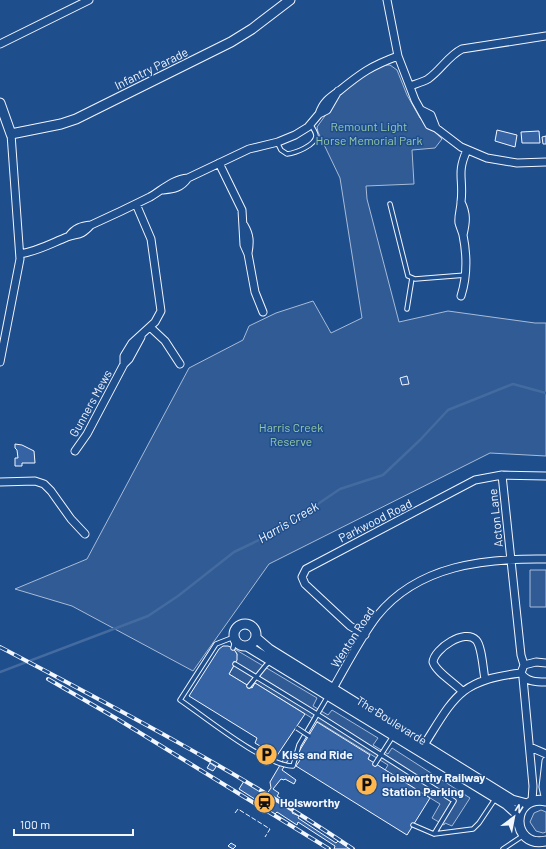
<svg xmlns="http://www.w3.org/2000/svg" width="546" height="849" viewBox="0 0 546 849" font-family="Barlow,sans-serif">
  <style>
    .built { fill: #305b95; stroke: #a8bbd7 }
    .lines { fill: none; stroke-linecap: round; stroke-linejoin: round }
    .stream { stroke: #446ba0; stroke-width: 2.5 }
    .building { fill: #3563a3; stroke: #f2f6ff }
    .service-casing { stroke: #f2f6ff; stroke-width: 5.5 }
    .minor-casing { stroke: #f2f6ff; stroke-width: 9 }
    .tertiary-casing { stroke: #f2f6ff; stroke-width: 11 }
    .service { stroke: #1f4e8c; stroke-width: 3.5 }
    .minor { stroke: #1f4e8c; stroke-width: 7 }
    .tertiary { stroke: #1f4e8c; stroke-width: 9 }
    .rail-casing { stroke: #f2f6ff; stroke-width: 4 }
    .rail { stroke: #1f4e8c; stroke-width: 2.5; stroke-dasharray: 8; stroke-linecap: butt }
    .service-bridge-casing { stroke: #f2f6ff; stroke-width: 5.5; stroke-linecap: butt }
    .service-bridge { stroke: #1f4e8c; stroke-width: 3.5 }
    .fence { stroke: #f2f6ff; stroke-width: 1; stroke-dasharray: 5 2; stroke-linecap: butt }
    .labels { text-anchor: middle; dominant-baseline: central; stroke-width: 3; stroke-linejoin: round; paint-order: stroke }
    .street-label { font-size: 12px; fill: #f2f6ff; stroke: #1f4e8c }
    .park-label { font-size: 12px; fill: #97c8a6; stroke: #1f4e8c }
    .poi-label { font-size: 12px; font-weight: bold; fill: #f2f6ff; stroke: #1f4e8c; text-anchor: start }
    .water-label { font-size: 13px; font-style: italic; fill: #f2f6ff; stroke: #1f4e8c }
  </style>
  <rect width="100%" height="100%" fill="#1f4e8c"/>
  <!-- built -->
  <path class="built" d="M 384,65 L 390,65 L 397,70 L 407,95 L 420,118 L 442,139 L 435,148 L 412,150 L 414,184 L 366,186 L 367,199 L 399,322 L 448,311 L 535,323 L 546,323 L 546,456 L 490,453 L 269,564 L 193,671 L 72,606 L 15,589 L 87,559 L 189,368 L 243,340 L 249,326 L 276,313 L 313,301 L 331,333 L 362,318 L 340,178 L 318,132 L 317,127 L 340,95 L 363,75 Z
    M 530,570 L 546,570 L 546,607 L 530,607 Z
    M 233,648 L 317,698 L 313,706 L 328,715 L 332,710 L 378,738 L 373,745 L 388,754 L 392,748 L 470,798 L 452,826 L 445,823 L 444,825 L 432,818 L 440,804 L 385,770 L 388,765 L 255,683 L 252,688 L 229,674 L 235,664 L 237,654 Z
    M 541,810 L 546,812 L 546,832 L 543,833 L 536,831 L 530,822 L 534,813 Z"/>
  <g class="lines">
    <!-- stream -->
    <path class="stream" d="M 0,672 L 148,616 L 178,596 L 234,552 L 278,531 L 340,489 L 383,475 L 420,440 L 448,410 L 513,384 L 546,393"/>
  </g>
  <!-- building -->
  <path class="building" d="M 497,130 L 517,135 L 515,147 L 495,141 Z
    M 539,131 L 540,143 L 522,143 L 521,132 Z
    M 546,136 L 546,144 L 543,144 L 542,137 Z
    M 407,376 L 409,384 L 402,385 L 400,378 Z
    M 15,444 L 22,445 L 34,451 L 35,463 L 22,463 L 22,466 L 15,466 L 15,458 L 18,458 L 17,450 L 15,448 Z
    M 223,646 L 228,646 L 233,648 L 237,654 L 237,660 L 229,674 L 252,688 L 255,683 L 305,714 L 276,757 L 270,753 L 273,748 L 267,745 L 265,749 L 255,743 L 257,738 L 189,696 L 219,649 Z
    M 317,722 L 370,755 L 368,759 L 430,798 L 407,835 L 296,766 L 300,760 L 295,758 Z
    M 286,755 L 290,757 L 282,770 L 296,780 L 294,784 L 285,779 L 284,780 L 281,779 L 273,789 L 279,793 L 277,796 L 283,800 L 281,804 L 293,811 L 292,813 L 299,816 L 298,818 L 336,843 L 338,841 L 350,849 L 334,849 L 335,846 L 298,822 L 297,825 L 277,812 L 275,814 L 259,807 L 261,803 L 239,789 L 244,781 L 266,795 L 271,788 L 270,782 Z
    M 210,763 L 216,767 L 213,771 L 207,768 Z
    M 231,843 L 236,846 L 233,849 L 228,846 Z"/>
  <g class="lines">
    <defs>
      <path id="service" d="M 277,142 L 281,150 L 287,154 C 295,153 315,146 316,136 C 316,132 313,128 310,124
        M 390,204 L 408,276 L 415,279 L 466,275
        M 407,309 L 412,278
        M 234,637 L 216,644 L 180,700 C 205,717 265,766 293,766 L 299,745 L 328,696
        M 233,648 L 235,640
        M 235,664 L 317,714 L 454,801 L 434,834
        M 249,686 L 266,665 L 271,661
        M 375,764 L 393,736
        M 413,825 L 434,834 L 473,829 L 479,823 L 495,799
        M 503,849 L 524,835"/>
      <path id="minor" d="M 387,0 L 398,56 L 415,100 L 429,125 L 436,128 L 461,147 L 487,158 L 517,163 L 546,162
        M 0,44 L 89,0
        M 410,86 C 415,84 423,82 428,79 C 441,70 448,56 462,49 L 546,36
        M 421,110 L 431,115 L 436,128
        M 319,114 C 323,102 329,98 339,91 C 361,73 371,66 398,56
        M 219,163 L 242,210 L 244,245 L 248,254 L 255,292 L 263,312
        M 163,190 C 174,189 181,188 188,178
        M 461,202 C 467,214 466,222 463,235
        M 244,225 C 250,235 250,242 248,253
        M 69,236 C 75,228 81,226 91,225
        M 20,254 C 38,251 50,244 67,237 C 78,233 80,237 91,225 C 111,216 130,207 150,197 C 162,190 173,179 188,178 L 249,149 L 278,142 L 295,135 L 308,127 L 319,114 L 327,110 L 338,91
        M 461,296 C 467,277 467,255 463,235 C 462,231 460,227 459,223 C 458,215 461,209 461,202 C 464,179 456,174 467,150
        M 150,327 L 165,341 L 180,364
        M 0,362 L 20,259 L 11,134
        M 124,364 L 129,359 L 141,337
        M 75,451 L 87,434 L 124,364 L 124,356 L 132,343 L 155,322 L 161,311 L 151,239 L 136,204
        M 502,475 L 521,655 L 524,665
        M 0,482 L 35,481 L 44,484 L 51,491 L 71,519 L 85,534
        M 365,635 L 350,626 L 305,584 L 302,577 L 306,569 L 475,480 L 502,475 L 546,476
        M 546,663 L 536,662 L 524,665 L 521,673 C 526,682 537,682 546,682
        M 523,678 L 533,786 L 532,801
        M 331,692 C 345,668 360,638 377,616 C 418,565 485,558 546,559
        M 463,692 C 455,683 436,672 433,662 C 434,649 465,628 476,640 C 482,646 483,670 485,679
        M 424,745 C 455,696 460,680 521,673
        M 530,747 L 546,754
        M 546,761 L 543,787 L 546,801"/>
      <path id="tertiary" d="M 0,103 L 11,134 L 61,124 L 76,119 L 231,42 L 252,29 L 290,0
        M234 635a11 11 0 1 1 22 0a11 11 0 1 1-22 0Z
        M 256,638 L 269,649 L 512,800 L 527,804
        M 247,646 L 506,804 L 515,812 L 519,819
        M 546,801 C 509,794 511,849 546,841"/>
    </defs>
    <!-- service casing -->
    <use href="#service" class="service-casing"/>
    <!-- minor casing -->
    <use href="#minor" class="minor-casing"/>
    <!-- tertiary casing -->
    <use href="#tertiary" class="tertiary-casing"/>
    <!-- service -->
    <use href="#service" class="service"/>
    <!-- minor -->
    <use href="#minor" class="minor"/>
    <!-- tertiary -->
    <use href="#tertiary" class="tertiary"/>
    <defs>
      <path id="rail" d="M 0,647 C 120,710 240,773 353,849
        M 48,679 L 119,720 L 329,849"/>
    </defs>
    <!-- rail casing -->
    <use href="#rail" class="rail-casing"/>
    <!-- rail -->
    <use href="#rail" class="rail"/>
    <defs>
      <path id="service-bridge" d="M 297,728 L 309,736"/>
    </defs>
    <!-- service-bridge casing -->
    <use href="#service-bridge" class="service-bridge-casing"/>
    <!-- service-bridge -->
    <use href="#service-bridge" class="service-bridge"/>
    <!-- fence -->
    <path class="fence" d="M 235,813 L 238,809 L 270,829 L 265,837"/>
  </g>
  <!-- icons -->
  <defs>
    <symbol id="parking-disc" viewBox="-11 -11 22 22"><circle r="9.5" fill="#ffb74d" stroke="#1f4e8c"/><path d="M-3.5-5.5H1a3.5 3.5 0 0 1 0 7H-1V5.5H-3.5ZM-1-3.4V-.6H.8a1.4 1.4 0 0 0 0-2.8Z" fill="#111"/></symbol>
    <symbol id="station-disc" viewBox="-11 -11 22 22"><circle r="9.5" fill="#ffb74d" stroke="#1f4e8c"/><path d="M-3-6H3Q5-6 5-4V2Q5 4 3 4L4.5 6H3L1.5 4h-3L-3 6H-4.5L-3 4Q-5 4-5 2V-4Q-5-6-3-6ZM-3.5-4v3h7v-3ZM-3.5 1v1.5H-2V1ZM2 1v1.5H3.5V1Z" fill="#111"/></symbol>
  </defs>
  <g fill-rule="evenodd">
    <use href="#parking-disc" x="254" y="742" width="25" height="25"/>
    <use href="#parking-disc" x="354" y="772" width="25" height="25"/>
    <use href="#station-disc" x="252" y="790" width="25" height="25"/>
  </g>
  <g class="labels">
    <!-- street labels -->
    <g class="street-label">
      <text transform="translate(151 68) rotate(-26)">Infantry Parade</text>
      <text transform="translate(90 403) rotate(-61)">Gunners Mews</text>
      <text transform="translate(495 518) rotate(-96)">Acton Lane</text>
      <text transform="translate(375 520) rotate(-27)">Parkwood Road</text>
      <text transform="translate(352 637) rotate(-57)">Wenton Road</text>
      <text transform="translate(392 720) rotate(32)">The Boulevarde</text>
    </g>
    <!-- park labels -->
    <g class="park-label">
      <text x="369" y="126">Remount Light<tspan x="369" dy="14">Horse Memorial Park</tspan></text>
      <text x="291" y="427">Harris Creek<tspan x="291" dy="14">Reserve</tspan></text>
    </g>
    <!-- poi labels -->
    <g class="poi-label">
      <text x="282" y="754">Kiss and Ride</text>
      <text x="382" y="777">Holsworthy Railway<tspan x="382" dy="14">Station Parking</tspan></text>
      <text x="280" y="802">Holsworthy</text>
    </g>
    <!-- water labels -->
    <g class="water-label">
      <text transform="translate(288 522) rotate(-31)">Harris Creek</text>
    </g>
  </g>
  <!-- north arrow -->
  <g transform="translate(514 817) rotate(32)" stroke="#1f4e8c" stroke-width="3" paint-order="stroke">
  <path d="M0-3L7 15L0 10L-7 15Z" fill="#f2f6ff"/>
  <text y="-6" font-size="11" font-weight="bold" text-anchor="middle" fill="#f2f6ff">N</text>
  </g>
  <!-- scale -->
  <path d="M14 829v6h119v-6" fill="none" stroke="#f2f6ff" stroke-width="2"/>
  <text x="20" y="829" font-size="12" fill="#f2f6ff" stroke="#1f4e8c" stroke-width="3" paint-order="stroke">100 m</text>
</svg>
